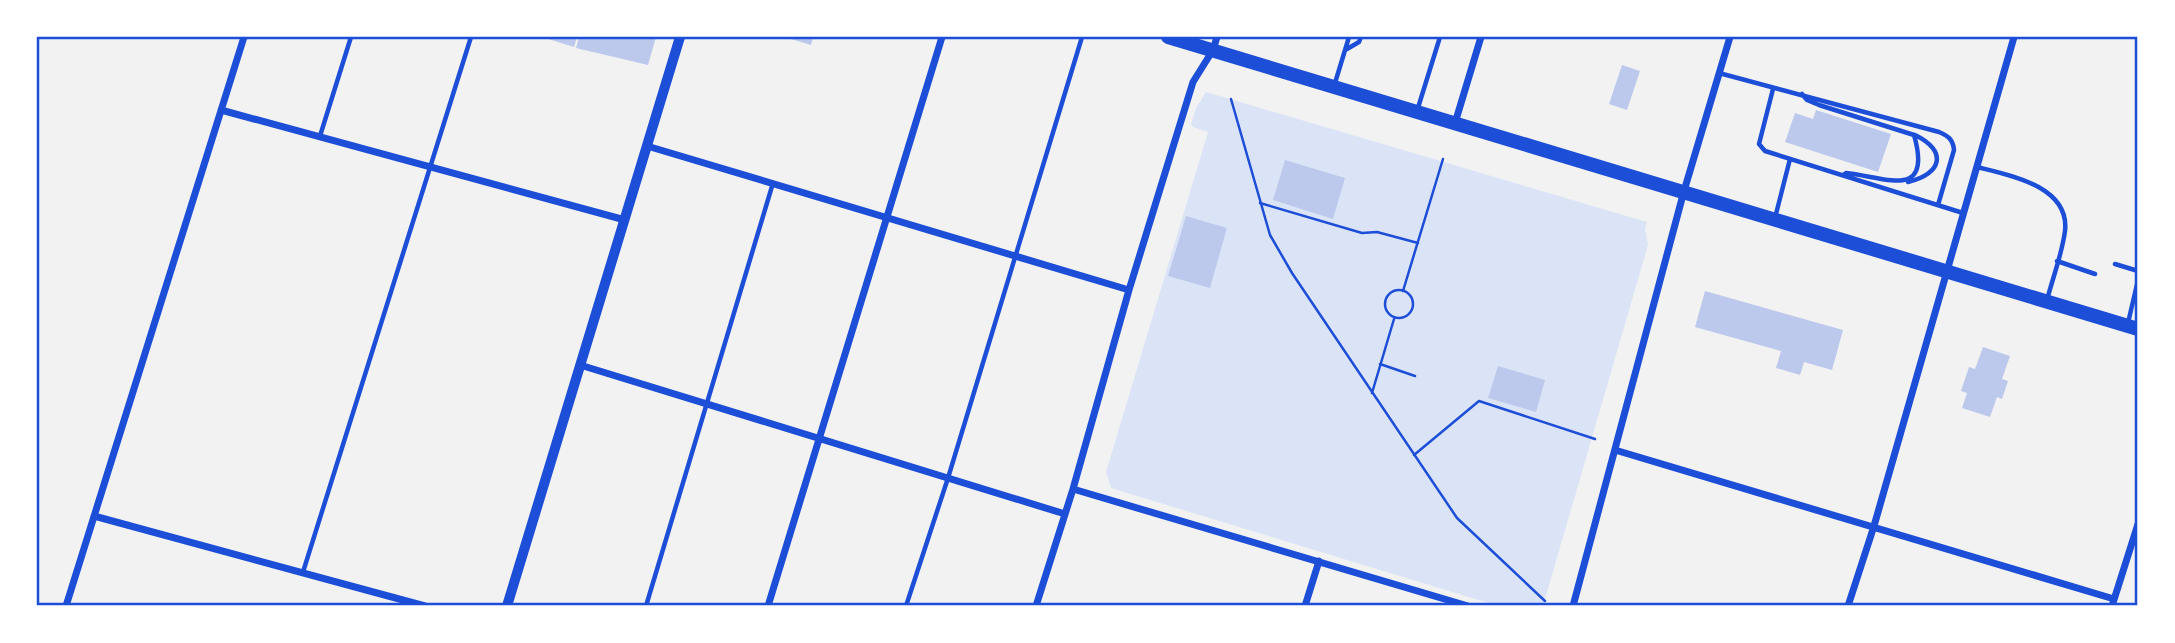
<svg xmlns="http://www.w3.org/2000/svg" width="2175" height="643" viewBox="0 0 2175 643" font-family="'Source Sans 3',sans-serif">
  <style>
    .green { fill: #dbe4f7 }
    .building { fill: #bdc9ec }
    .lines { fill: none; stroke-linecap: round; stroke-linejoin: round }
    .path { stroke: #1d4ed8; stroke-width: 2.5 }
    .service { stroke: #1d4ed8; stroke-width: 4.5 }
    .minor { stroke: #1d4ed8; stroke-width: 7 }
    .tertiary { stroke: #1d4ed8; stroke-width: 10 }
    .primary { stroke: #1d4ed8; stroke-width: 14 }
    .neatline { fill: none; stroke: #1d4ed8; stroke-width: 2.5 }
  </style>
  <rect width="100%" height="100%" fill="#f2f2f2"/>
  <!-- green -->
  <path class="green" d="M 1206,92 L 1647,222 L 1645,229 L 1648,245 L 1543,606 L 1498,606 L 1111,488 L 1106,472 L 1208,132 L 1193,127 L 1191,124 L 1196,108 Z"/>
  <!-- building -->
  <path class="building" d="M 542,37 L 577,37 L 574,47 Z
    M 579,37 L 656,37 L 648,65 L 576,48 Z
    M 784,37 L 813,37 L 811,45 Z
    M 1622,65 L 1640,71 L 1627,110 L 1609,104 Z
    M 1816,110 L 1891,134 L 1878,172 L 1785,142 L 1795,113 L 1813,119 Z
    M 1285,160 L 1345,178 L 1333,219 L 1273,200 Z
    M 1186,216 L 1227,228 L 1210,288 L 1168,276 Z
    M 1705,291 L 1843,330 L 1832,370 L 1804,362 L 1800,375 L 1776,368 L 1781,351 L 1695,327 Z
    M 1983,347 L 2010,356 L 2002,379 L 2008,381 L 2002,399 L 1997,397 L 1990,417 L 1962,408 L 1967,393 L 1961,391 L 1969,367 L 1975,369 Z
    M 1498,366 L 1545,380 L 1536,412 L 1488,398 Z"/>
  <g class="lines">
    <!-- path -->
    <path class="path" d="M 1231,99 L 1270,235 L 1292,273 L 1457,518 L 1545,601
      M 1260,203 L 1362,233 L 1377,232 L 1418,243
      M1385 304a14 14 0 1 1 28 0a14 14 0 1 1-28 0Z
      M 1403,291 L 1443,159
      M 1380,364 L 1415,376
      M 1372,393 L 1394,319
      M 1414,455 L 1479,401 L 1595,439"/>
    <!-- service -->
    <path class="service" d="M 1347,49 L 1359,42 L 1361,37
      M 1719,73 L 1939,132 C 1948,136 1953,139 1954,150 L 1938,205
      M 1335,83 L 1349,37
      M 1773,89 L 1759,144 L 1765,151 L 1963,213
      M 1802,94 L 1807,100 L 1819,105 L 1914,135 C 1933,201 1885,177 1846,173 L 1843,175
      M 1417,111 L 1440,37
      M 320,136 L 351,37
      M 1977,167 C 2009,175 2070,186 2065,231 C 2062,254 2053,277 2047,300
      M 1908,182 C 1942,174 1948,151 1915,135
      M 1775,218 L 1790,159
      M 2057,261 L 2095,274
      M 2115,264 L 2138,271
      M 2128,323 L 2138,280
      M 303,572 L 471,37
      M 646,606 L 773,183
      M 906,606 L 948,478 L 1082,37"/>
    <!-- minor -->
    <path class="minor" d="M 221,110 L 625,220
      M 1455,123 L 1481,37
      M 647,146 L 1129,290
      M 580,365 L 1065,514
      M 1615,450 L 2114,599
      M 1073,489 L 1468,606
      M 94,516 L 425,606
      M 66,606 L 244,37
      M 768,606 L 942,37
      M 1036,606 L 1073,489 L 1129,290 L 1193,82 L 1213,50 L 1217,37
      M 1305,606 L 1319,561
      M 1573,606 L 1684,191 L 1730,37
      M 1848,606 L 1874,526 L 2014,37
      M 2112,606 L 2138,524"/>
    <!-- tertiary -->
    <path class="tertiary" d="M 507,606 L 680,37"/>
    <!-- primary -->
    <path class="primary" d="M 1168,37 L 2138,329"/>
  </g>
  <!-- border -->
  <rect width="2175" height="643" fill="none" stroke="#ffffff" stroke-width="77"/>
  <rect x="38" y="38" width="2098" height="566" class="neatline"/>
</svg>
